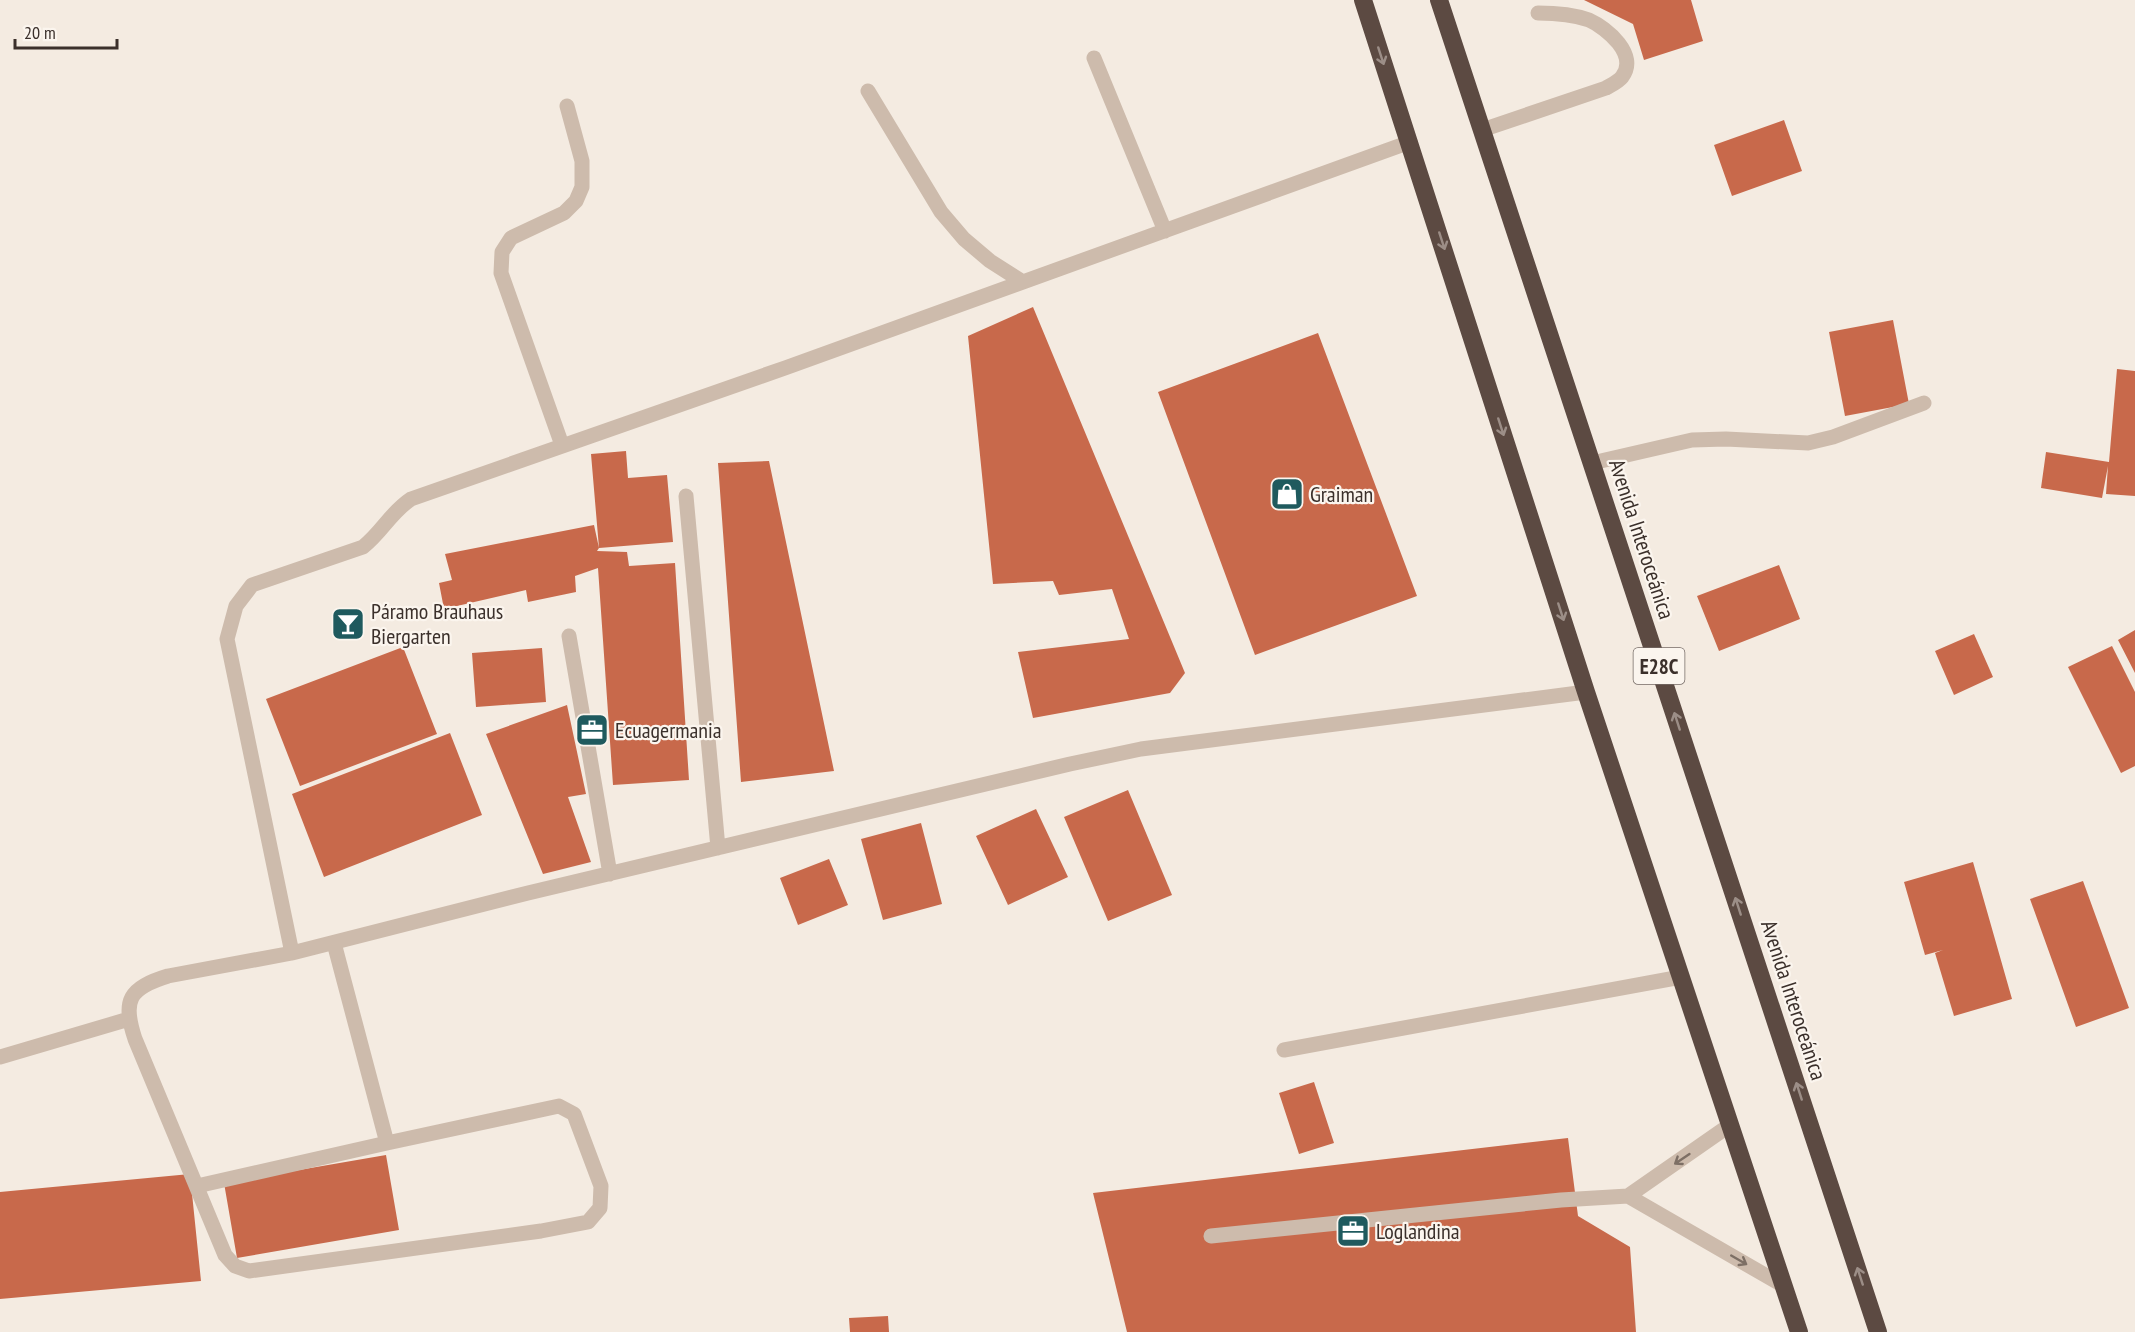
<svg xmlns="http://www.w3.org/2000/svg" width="2135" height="1332" viewBox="0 0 2135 1332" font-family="'PT Sans Narrow',sans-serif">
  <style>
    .building { fill: #c8694b }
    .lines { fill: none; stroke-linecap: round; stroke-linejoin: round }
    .minor { stroke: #cdbbac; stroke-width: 15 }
    .highway { stroke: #5c4a42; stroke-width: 18 }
    .oneway { stroke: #9c8e87 }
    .oneway2 { stroke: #7d6f65 }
    .labels { text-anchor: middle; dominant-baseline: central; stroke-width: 4.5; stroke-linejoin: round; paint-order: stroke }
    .shield { fill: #fbf5ee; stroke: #756b66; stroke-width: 1.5 }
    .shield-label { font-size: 21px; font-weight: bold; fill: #3b302b }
    .poi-label { font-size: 22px; fill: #3b302b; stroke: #fbf5ee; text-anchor: start }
    .street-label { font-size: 22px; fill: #3b302b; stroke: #fbf5ee }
  </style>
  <rect width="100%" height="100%" fill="#f4ebe1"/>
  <!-- building -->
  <path class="building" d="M 1584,0 L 1691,0 L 1703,41 L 1644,60 L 1633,24 Z
    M 1784,120 L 1802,171 L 1732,196 L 1714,145 Z
    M 1033,307 L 1185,673 L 1170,693 L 1033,718 L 1018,652 L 1129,639 L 1112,589 L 1059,595 L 1053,581 L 993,584 L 968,336 Z
    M 1893,320 L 1909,404 L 1845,416 L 1829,332 Z
    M 1318,333 L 1417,596 L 1255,655 L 1158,392 Z
    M 2117,369 L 2135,371 L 2135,496 L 2106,494 L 2108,466 L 2102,498 L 2041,488 L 2046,452 L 2109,462 Z
    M 626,451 L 628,478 L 667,475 L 673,542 L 599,548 L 597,551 L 627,552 L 629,566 L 675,563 L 689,780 L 613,785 L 598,568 L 575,576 L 576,592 L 528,602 L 526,590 L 444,609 L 439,583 L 452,580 L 445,554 L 594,525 L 599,548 L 591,454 Z
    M 769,461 L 834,771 L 741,782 L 718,463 Z
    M 1779,565 L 1800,619 L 1719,651 L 1697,596 Z
    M 2135,630 L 2135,673 L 2118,640 Z
    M 1974,634 L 1993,677 L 1954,695 L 1935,651 Z
    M 2112,646 L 2135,692 L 2135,766 L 2121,773 L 2068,667 Z
    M 403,647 L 437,734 L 300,786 L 266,699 Z
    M 542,648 L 546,702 L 476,707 L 472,653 Z
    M 567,705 L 586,794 L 568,797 L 591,862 L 543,874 L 486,734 Z
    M 450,733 L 482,815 L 324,877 L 292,794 Z
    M 1128,790 L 1172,895 L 1108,921 L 1064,817 Z
    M 1036,809 L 1068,877 L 1008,905 L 976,836 Z
    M 921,823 L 942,904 L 883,920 L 861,839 Z
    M 829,859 L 848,905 L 798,925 L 780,878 Z
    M 1973,862 L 2012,999 L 1954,1016 L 1935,953 L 1943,950 L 1925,955 L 1904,882 Z
    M 2083,881 L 2129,1008 L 2076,1027 L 2030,899 Z
    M 1314,1082 L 1334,1143 L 1299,1154 L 1279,1093 Z
    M 1568,1138 L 1578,1216 L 1630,1247 L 1636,1332 L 1127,1332 L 1093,1193 Z
    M 386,1155 L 399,1230 L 237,1258 L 224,1183 Z
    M 190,1174 L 201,1281 L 0,1299 L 0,1192 Z
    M 888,1316 L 889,1332 L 850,1332 L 849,1318 Z"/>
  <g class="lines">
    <!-- minor -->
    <path class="minor" d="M 1094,58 L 1165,231
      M 868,91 L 941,212 L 964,239 L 990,261 L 1023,282
      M 1482,130 L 1606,88 C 1611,85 1618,82 1622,77 C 1639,55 1607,28 1589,20 C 1572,14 1555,13 1538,13
      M 562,445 L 501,273 L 502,252 L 511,238 L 564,213 L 576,201 L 582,187 L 582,161 L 567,106
      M 1592,463 L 1692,440 L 1726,439 L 1808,443 L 1833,437 L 1924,403
      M 686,496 L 718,848
      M 569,636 L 610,874
      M 334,943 L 387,1143
      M 292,953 L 227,639 L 236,606 L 252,585 L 363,547 C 383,531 390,513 411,499 L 785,368 L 1410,142
      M 1284,1050 L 1681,977
      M 0,1057 L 129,1019
      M 1730,1125 L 1628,1196 L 1784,1286
      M 197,1186 L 387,1143 L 559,1106 L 574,1114 L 601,1186 L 600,1208 L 588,1222 L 541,1231 L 249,1271 L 235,1266 L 225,1255 L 135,1039 C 122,1000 129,988 168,976 L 292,953 L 528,893 L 1070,764 L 1141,749 L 1586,692
      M 1211,1236 L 1561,1200 L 1628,1196"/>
    <!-- highway -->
    <path class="highway" d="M 1363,0 L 1586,692 L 1799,1332
      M 1439,0 L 1878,1332"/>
  </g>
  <!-- one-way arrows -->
  <defs><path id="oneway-shaft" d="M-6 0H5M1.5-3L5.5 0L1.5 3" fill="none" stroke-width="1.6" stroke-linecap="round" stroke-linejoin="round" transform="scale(1.5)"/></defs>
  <g class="oneway">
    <use href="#oneway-shaft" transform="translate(1381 56) rotate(72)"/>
    <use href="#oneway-shaft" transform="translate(1442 241) rotate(72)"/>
    <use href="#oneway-shaft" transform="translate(1501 427) rotate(72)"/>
    <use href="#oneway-shaft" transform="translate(1561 612) rotate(72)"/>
    <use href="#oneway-shaft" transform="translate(1677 721) rotate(-108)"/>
    <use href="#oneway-shaft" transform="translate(1738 906) rotate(-108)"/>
    <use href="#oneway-shaft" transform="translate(1799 1091) rotate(-108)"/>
    <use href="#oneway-shaft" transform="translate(1860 1276) rotate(-108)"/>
  </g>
  <g class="oneway2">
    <use href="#oneway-shaft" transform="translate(1682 1159) rotate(146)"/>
    <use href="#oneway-shaft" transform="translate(1739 1260) rotate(30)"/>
  </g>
  <!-- icons -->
  <defs>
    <symbol id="shop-square" viewBox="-11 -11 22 22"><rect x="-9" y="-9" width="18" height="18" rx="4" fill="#1f5a5e" stroke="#fbf5ee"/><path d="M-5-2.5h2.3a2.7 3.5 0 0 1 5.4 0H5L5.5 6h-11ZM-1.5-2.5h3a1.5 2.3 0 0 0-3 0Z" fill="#fff"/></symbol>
    <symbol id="bar-square" viewBox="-11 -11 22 22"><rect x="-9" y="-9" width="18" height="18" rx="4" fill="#1f5a5e" stroke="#fbf5ee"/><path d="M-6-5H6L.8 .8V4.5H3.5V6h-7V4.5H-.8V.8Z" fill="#fff"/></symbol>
    <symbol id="office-square" viewBox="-11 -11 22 22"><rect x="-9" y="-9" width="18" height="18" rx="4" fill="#1f5a5e" stroke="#fbf5ee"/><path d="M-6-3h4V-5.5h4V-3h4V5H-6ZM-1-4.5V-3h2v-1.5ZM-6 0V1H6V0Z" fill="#fff"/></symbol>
  </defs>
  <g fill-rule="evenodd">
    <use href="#shop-square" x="1268" y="475" width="38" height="38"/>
    <use href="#bar-square" x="329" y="605" width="38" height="38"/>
    <use href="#office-square" x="573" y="711" width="38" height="38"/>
    <use href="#office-square" x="1334" y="1212" width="38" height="38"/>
  </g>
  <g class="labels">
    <!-- shield labels -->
    <rect class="shield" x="1633.5" y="648" width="51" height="36" rx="4.5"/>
    <g class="shield-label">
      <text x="1659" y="666">E28C</text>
    </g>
    <!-- poi labels -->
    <g class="poi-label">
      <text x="1310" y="494">Graiman</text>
      <text x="371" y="611">Páramo Brauhaus<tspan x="371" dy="25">Biergarten</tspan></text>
      <text x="615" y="730">Ecuagermania</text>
      <text x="1376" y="1231">Loglandina</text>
    </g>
    <!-- street labels -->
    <g class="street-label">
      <text transform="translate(1642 539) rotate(72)">Avenida Interoceánica</text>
      <text transform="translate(1794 1000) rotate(72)">Avenida Interoceánica</text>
    </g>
  </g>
  <!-- scale -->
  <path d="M15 39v9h102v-9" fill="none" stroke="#3b302b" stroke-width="3"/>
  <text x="24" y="39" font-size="18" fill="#3b302b" stroke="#fbf5ee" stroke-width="4.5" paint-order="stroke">20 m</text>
</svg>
